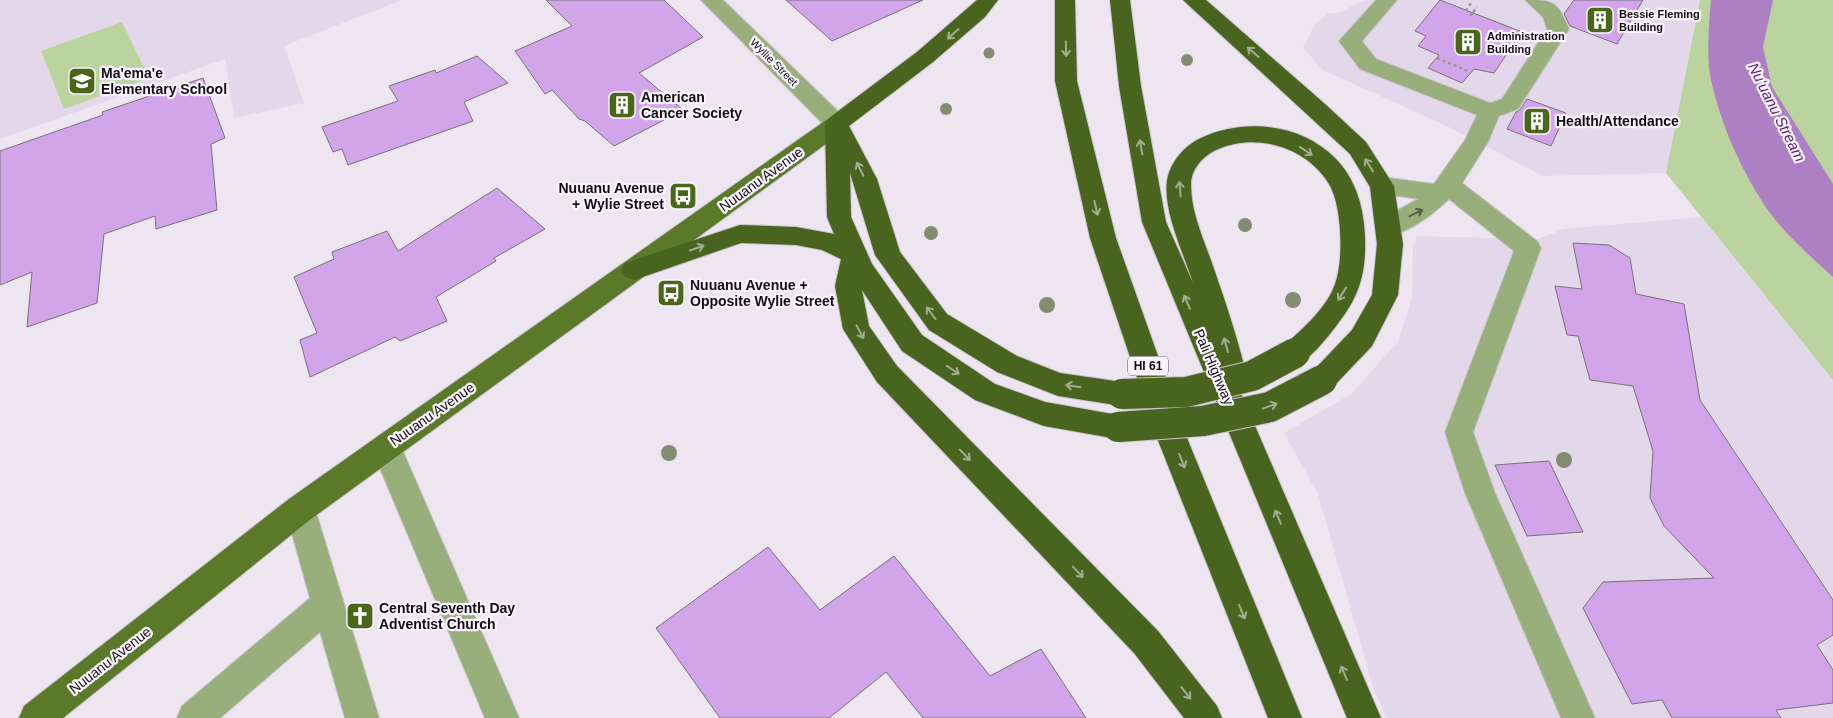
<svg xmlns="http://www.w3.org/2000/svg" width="1833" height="718" viewBox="0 0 1833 718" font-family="Arial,sans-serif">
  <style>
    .built { fill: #e3d8e9 }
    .green { fill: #bbd39e }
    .water { fill: #ad80c4 }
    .building { fill: #d2a4ea; stroke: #77717a }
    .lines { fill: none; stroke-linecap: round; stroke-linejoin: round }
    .minor-casing { stroke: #cac3cd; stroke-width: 2 }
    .major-casing { stroke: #cac3cd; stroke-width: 2 }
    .highway-casing { stroke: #cac3cd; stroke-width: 2 }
    .path { stroke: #9a959d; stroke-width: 2.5; stroke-dasharray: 3 3; stroke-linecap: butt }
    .minor { fill: #98af7c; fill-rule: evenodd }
    .major { fill: #5a7929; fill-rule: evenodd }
    .highway { fill: #49641e; fill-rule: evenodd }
    .highway-bridge-casing { stroke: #cac3cd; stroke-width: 32; stroke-linecap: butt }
    .highway-bridge { stroke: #49641e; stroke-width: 30 }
    .tree { fill: #848c72 }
    .oneway { stroke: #a2ac8e }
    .oneway2 { stroke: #545e47 }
    .labels { text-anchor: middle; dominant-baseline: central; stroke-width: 4.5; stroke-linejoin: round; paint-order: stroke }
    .far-poi-label { font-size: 11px; font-weight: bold; fill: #110e12; stroke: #fbf4fe; text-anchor: start }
    .far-street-label { font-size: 11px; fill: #110e12; stroke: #fbf4fe }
    .shield { fill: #fbf4fe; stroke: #575359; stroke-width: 1 }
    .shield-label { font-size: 12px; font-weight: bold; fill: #110e12 }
    .poi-label { font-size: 14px; font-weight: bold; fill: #110e12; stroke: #fbf4fe; text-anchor: start }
    .street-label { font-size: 14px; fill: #110e12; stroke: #fbf4fe }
    .water-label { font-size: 15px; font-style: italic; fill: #5b2374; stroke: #fbf4fe }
  </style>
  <rect width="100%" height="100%" fill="#ede6f1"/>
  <!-- built -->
  <path class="built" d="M 0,0 L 402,0 L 284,46 L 304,103 L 234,118 L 225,59 L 0,139 Z
    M 1364,0 L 1700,0 L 1666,173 L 1543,176 L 1451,128 L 1323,70 L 1303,48 L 1315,24 L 1329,13 L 1339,13 Z
    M 1701,217 L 1833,380 L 1833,718 L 1387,718 L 1374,690 L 1318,494 L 1284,433 L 1351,394 L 1398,342 L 1412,297 L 1413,247 L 1417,236 L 1539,239 L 1563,229 Z"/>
  <!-- green -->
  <path class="green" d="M 1700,0 L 1833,0 L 1833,380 L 1666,173 Z
    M 122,22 L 149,78 L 64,109 L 41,51 Z"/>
  <!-- water -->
  <path class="water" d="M 1711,0 L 1773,0 L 1763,47 L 1772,87 L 1833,184 L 1833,277 C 1811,257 1784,233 1767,209 C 1741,170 1721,125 1711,80 C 1706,58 1709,23 1711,0 Z"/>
  <!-- building -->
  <path class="building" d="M 546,0 L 664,0 L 703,37 L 639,73 L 683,110 L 614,146 L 585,121 L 579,119 L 552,90 L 545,94 L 515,51 L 572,26 Z
    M 786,0 L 923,0 L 832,41 Z
    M 1440,0 L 1522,32 L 1494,73 L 1474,69 L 1462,83 L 1428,68 L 1439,55 L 1418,46 L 1426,36 L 1415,31 Z
    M 1574,0 L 1643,0 L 1617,44 L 1570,26 L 1564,14 Z
    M 477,56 L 508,83 L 464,102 L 473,121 L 348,165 L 342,149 L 333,152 L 322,127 L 398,101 L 389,86 L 435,70 L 436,73 Z
    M 203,78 L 225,138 L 211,144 L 217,210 L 156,229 L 155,216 L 104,234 L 97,303 L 27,327 L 32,272 L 0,285 L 0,151 L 103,115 L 102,112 Z
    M 1527,99 L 1566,113 L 1551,146 L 1507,129 L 1516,112 L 1520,110 Z
    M 497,188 L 545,229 L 494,258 L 496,261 L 436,297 L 447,321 L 400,341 L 395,337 L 310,377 L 300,340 L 317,333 L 294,277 L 334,259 L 332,252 L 387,231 L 398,251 Z
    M 1573,243 L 1609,245 L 1630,258 L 1636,294 L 1684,304 L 1700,400 L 1833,600 L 1833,635 L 1817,645 L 1833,670 L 1833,703 L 1776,710 L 1781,718 L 1672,718 L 1662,700 L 1632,704 L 1583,608 L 1603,582 L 1714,578 L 1664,526 L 1650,498 L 1653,451 L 1633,386 L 1590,380 L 1578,336 L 1567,335 L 1555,286 L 1582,289 Z
    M 1549,461 L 1583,532 L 1527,536 L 1495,465 Z
    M 768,547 L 820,610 L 894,556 L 990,676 L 1041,649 L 1086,718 L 923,718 L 886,672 L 829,718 L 720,718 L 656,628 Z"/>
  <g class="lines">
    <defs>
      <path id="minor" d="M 701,0 L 723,0 L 845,118 L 849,124 L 845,130 L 837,132 L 829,130 Z
        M 1376,0 L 1397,0 L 1362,41 L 1376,59 L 1490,103 L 1502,99 L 1547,29 L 1543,17 L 1525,0 C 1554,0 1557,1 1569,29 L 1518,109 L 1499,116 L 1488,142 L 1462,183 L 1537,241 L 1541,248 L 1473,432 L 1495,493 L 1595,718 L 1561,718 L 1465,493 L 1445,432 L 1514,251 L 1449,199 C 1434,213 1402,240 1380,234 L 1377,227 L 1380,220 L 1418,199 L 1373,192 L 1370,186 L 1373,180 L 1382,177 L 1434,184 L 1465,140 L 1477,115 L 1360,69 L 1339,41 Z
        M 386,434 L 396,438 L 401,447 L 519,718 L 485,718 L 371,447 L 376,438 Z
        M 300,495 L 311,499 L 315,509 L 379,718 L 345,718 L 320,632 L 220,718 L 177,718 L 182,706 L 310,598 L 285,509 L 289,499 Z"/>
      <path id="major" d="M 837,116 L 845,118 L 849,124 L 845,130 L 311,519 L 63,718 L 19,718 L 24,706 L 289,499 L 829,118 Z"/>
      <path id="highway" d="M 977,0 L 998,0 L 985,17 L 933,62 L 849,126 L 877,179 L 900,252 L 947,314 L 1017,356 L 1060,373 L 1122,382 L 1132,386 L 1136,394 L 1132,402 L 1122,406 L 1058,396 L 997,372 L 929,330 L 875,255 L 850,173 L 851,217 L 872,264 L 922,335 L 995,384 L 1045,402 L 1118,415 L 1128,418 L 1132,427 L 1128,436 L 1118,439 L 1044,426 L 975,400 L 902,351 L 862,290 L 869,326 L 897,366 L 1158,631 L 1217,706 L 1222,718 L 1184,718 L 1134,653 L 877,382 L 843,329 L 835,286 L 841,259 L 822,250 L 796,245 L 741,243 L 634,280 L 625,277 L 621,270 L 625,263 L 740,225 L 796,227 L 834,234 L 827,217 L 825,124 L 829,118 L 917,52 Z
        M 1055,0 L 1075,0 L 1077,81 L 1116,238 L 1189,443 L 1302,718 L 1268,718 L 1159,443 L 1090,238 L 1055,81 Z
        M 1110,0 L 1130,0 L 1141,86 L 1166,222 L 1193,283 C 1184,254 1163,212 1167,181 C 1170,162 1184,146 1201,138 C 1244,118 1300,123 1335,158 C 1356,179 1364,208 1365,238 C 1366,272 1360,295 1339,322 C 1331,333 1309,362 1296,364 C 1293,364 1289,362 1285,361 L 1281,353 L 1285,345 C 1303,328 1327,308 1335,284 C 1344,260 1342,205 1329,184 C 1306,146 1255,132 1216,150 C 1202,157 1191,169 1191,185 C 1191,214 1205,242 1214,269 C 1227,306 1239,343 1248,381 L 1244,389 L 1240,391 L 1381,718 L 1347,718 L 1142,222 L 1119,86 Z
        M 1183,0 L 1206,0 L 1325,104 L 1366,142 L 1394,186 L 1403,244 L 1398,295 L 1372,346 L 1332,388 L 1322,392 L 1312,388 L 1308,380 L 1312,372 L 1352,330 L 1372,295 L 1377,244 L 1370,187 L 1350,154 Z"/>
    </defs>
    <!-- minor casing -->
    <use href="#minor" class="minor-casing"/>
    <!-- major casing -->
    <use href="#major" class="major-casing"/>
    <!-- highway casing -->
    <use href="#highway" class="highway-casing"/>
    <!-- path -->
    <path class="path" d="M 1466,11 L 1471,3
      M 1472,13 L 1471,15 L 1477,7
      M 1437,58 L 1468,71"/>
    <!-- minor -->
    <use href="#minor" class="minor"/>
    <!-- major -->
    <use href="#major" class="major"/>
    <!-- highway -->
    <use href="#highway" class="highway"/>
    <defs>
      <path id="highway-bridge" d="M 1122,394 L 1186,392 L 1252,376 L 1295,353
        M 1118,427 L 1203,421 L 1270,407 L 1322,380"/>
    </defs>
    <!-- highway-bridge casing -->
    <use href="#highway-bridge" class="highway-bridge-casing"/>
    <!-- highway-bridge -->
    <use href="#highway-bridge" class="highway-bridge"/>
  </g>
  <!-- trees -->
  <g class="tree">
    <circle cx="989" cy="53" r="5.5"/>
    <circle cx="1187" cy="60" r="6"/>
    <circle cx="946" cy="109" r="6"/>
    <circle cx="1245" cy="225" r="7"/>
    <circle cx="931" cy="233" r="7"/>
    <circle cx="1293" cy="300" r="8"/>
    <circle cx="1047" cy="305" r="8"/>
    <circle cx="669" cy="453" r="8"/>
    <circle cx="1564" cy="460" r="8"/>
  </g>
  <!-- one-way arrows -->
  <defs><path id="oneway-shaft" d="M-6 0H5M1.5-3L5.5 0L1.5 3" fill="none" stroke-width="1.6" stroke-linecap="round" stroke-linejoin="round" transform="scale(1.25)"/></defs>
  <g class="oneway">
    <use href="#oneway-shaft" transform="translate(953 34) rotate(139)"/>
    <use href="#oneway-shaft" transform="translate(1066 49) rotate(89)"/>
    <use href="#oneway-shaft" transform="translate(1253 52) rotate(-139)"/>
    <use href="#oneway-shaft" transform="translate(1141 147) rotate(-100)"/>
    <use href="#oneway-shaft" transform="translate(1306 151) rotate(34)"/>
    <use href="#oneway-shaft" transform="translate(1369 165) rotate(-122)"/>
    <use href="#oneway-shaft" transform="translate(860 169) rotate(-117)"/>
    <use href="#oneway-shaft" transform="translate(1180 189) rotate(-95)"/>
    <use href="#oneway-shaft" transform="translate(1096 208) rotate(77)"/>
    <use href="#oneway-shaft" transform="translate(697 248) rotate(-19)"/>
    <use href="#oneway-shaft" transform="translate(1342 294) rotate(122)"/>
    <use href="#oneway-shaft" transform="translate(1187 302) rotate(-113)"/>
    <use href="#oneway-shaft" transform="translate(931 313) rotate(-127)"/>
    <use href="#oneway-shaft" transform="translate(860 332) rotate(62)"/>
    <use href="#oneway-shaft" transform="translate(1226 345) rotate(-105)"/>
    <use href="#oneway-shaft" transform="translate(953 370) rotate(34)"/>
    <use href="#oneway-shaft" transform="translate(1073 386) rotate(-171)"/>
    <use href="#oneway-shaft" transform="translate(1270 406) rotate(-20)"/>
    <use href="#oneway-shaft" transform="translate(965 455) rotate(46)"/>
    <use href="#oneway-shaft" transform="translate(1182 461) rotate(68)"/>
    <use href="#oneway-shaft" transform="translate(1278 517) rotate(-113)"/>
    <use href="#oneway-shaft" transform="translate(1078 572) rotate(46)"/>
    <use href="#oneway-shaft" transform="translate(1242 612) rotate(68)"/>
    <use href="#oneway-shaft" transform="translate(1344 673) rotate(-113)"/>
    <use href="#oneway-shaft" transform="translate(1186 693) rotate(52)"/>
  </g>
  <use class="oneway2" href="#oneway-shaft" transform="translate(1416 213) rotate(-27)"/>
  <!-- icons -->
  <defs>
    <symbol id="building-square" viewBox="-11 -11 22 22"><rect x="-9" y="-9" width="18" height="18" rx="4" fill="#496619" stroke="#fbf4fe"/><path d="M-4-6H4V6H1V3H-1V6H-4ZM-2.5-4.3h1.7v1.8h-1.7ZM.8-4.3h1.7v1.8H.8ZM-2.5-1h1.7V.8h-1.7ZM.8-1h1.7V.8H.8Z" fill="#fff"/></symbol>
    <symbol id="school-square" viewBox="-11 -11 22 22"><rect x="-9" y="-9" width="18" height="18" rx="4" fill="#496619" stroke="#fbf4fe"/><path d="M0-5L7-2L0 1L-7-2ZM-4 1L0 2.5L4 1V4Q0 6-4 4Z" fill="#fff"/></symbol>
    <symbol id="bus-square" viewBox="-11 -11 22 22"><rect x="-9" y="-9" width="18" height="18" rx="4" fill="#496619" stroke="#fbf4fe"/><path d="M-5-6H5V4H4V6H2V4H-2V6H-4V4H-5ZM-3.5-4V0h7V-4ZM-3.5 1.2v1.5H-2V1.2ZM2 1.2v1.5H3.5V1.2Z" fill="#fff"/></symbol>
    <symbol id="church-square" viewBox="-11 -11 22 22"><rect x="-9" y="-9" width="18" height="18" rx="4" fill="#496619" stroke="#fbf4fe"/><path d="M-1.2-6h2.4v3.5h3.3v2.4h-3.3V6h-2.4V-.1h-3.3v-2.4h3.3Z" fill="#fff"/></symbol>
  </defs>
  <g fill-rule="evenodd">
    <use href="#building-square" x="1584" y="4" width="32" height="32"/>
    <use href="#building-square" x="1452" y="26" width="32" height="32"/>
    <use href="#school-square" x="66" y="65" width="32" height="32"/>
    <use href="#building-square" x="606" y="89" width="32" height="32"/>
    <use href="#building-square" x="1521" y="105" width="32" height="32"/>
    <use href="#bus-square" x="667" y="180" width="32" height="32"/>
    <use href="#bus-square" x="655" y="277" width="32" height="32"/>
    <use href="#church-square" x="344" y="600" width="32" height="32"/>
  </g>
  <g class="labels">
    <!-- far-poi labels -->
    <g class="far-poi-label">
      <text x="1619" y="14">Bessie Fleming<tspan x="1619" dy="13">Building</tspan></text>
      <text x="1487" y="36">Administration<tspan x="1487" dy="13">Building</tspan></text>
    </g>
    <!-- far-street labels -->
    <g class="far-street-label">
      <text transform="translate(774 62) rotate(45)">Wyllie Street</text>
    </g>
    <!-- shield labels -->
    <rect class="shield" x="1128" y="356.5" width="40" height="19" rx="4"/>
    <g class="shield-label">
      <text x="1148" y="366">HI 61</text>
    </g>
    <!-- poi labels -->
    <g class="poi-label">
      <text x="101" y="73">Ma'ema'e<tspan x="101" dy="16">Elementary School</tspan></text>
      <text x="641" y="97">American<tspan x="641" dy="16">Cancer Society</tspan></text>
      <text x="1556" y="121">Health/Attendance</text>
      <text x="664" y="188" text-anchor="end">Nuuanu Avenue<tspan x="664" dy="16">+ Wylie Street</tspan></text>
      <text x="690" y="285">Nuuanu Avenue +<tspan x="690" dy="16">Opposite Wylie Street</tspan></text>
      <text x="379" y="608">Central Seventh Day<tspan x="379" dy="16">Adventist Church</tspan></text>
    </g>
    <!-- street labels -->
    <g class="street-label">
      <text transform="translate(761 179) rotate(-36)">Nuuanu Avenue</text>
      <text transform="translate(1214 367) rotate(67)">Pali Highway</text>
      <text transform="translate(432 414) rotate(-35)">Nuuanu Avenue</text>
      <text transform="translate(110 660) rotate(-38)">Nuuanu Avenue</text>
    </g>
    <!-- water labels -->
    <g class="water-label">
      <text transform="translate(1777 112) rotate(63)">Nuʻuanu Stream</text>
    </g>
  </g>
</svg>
